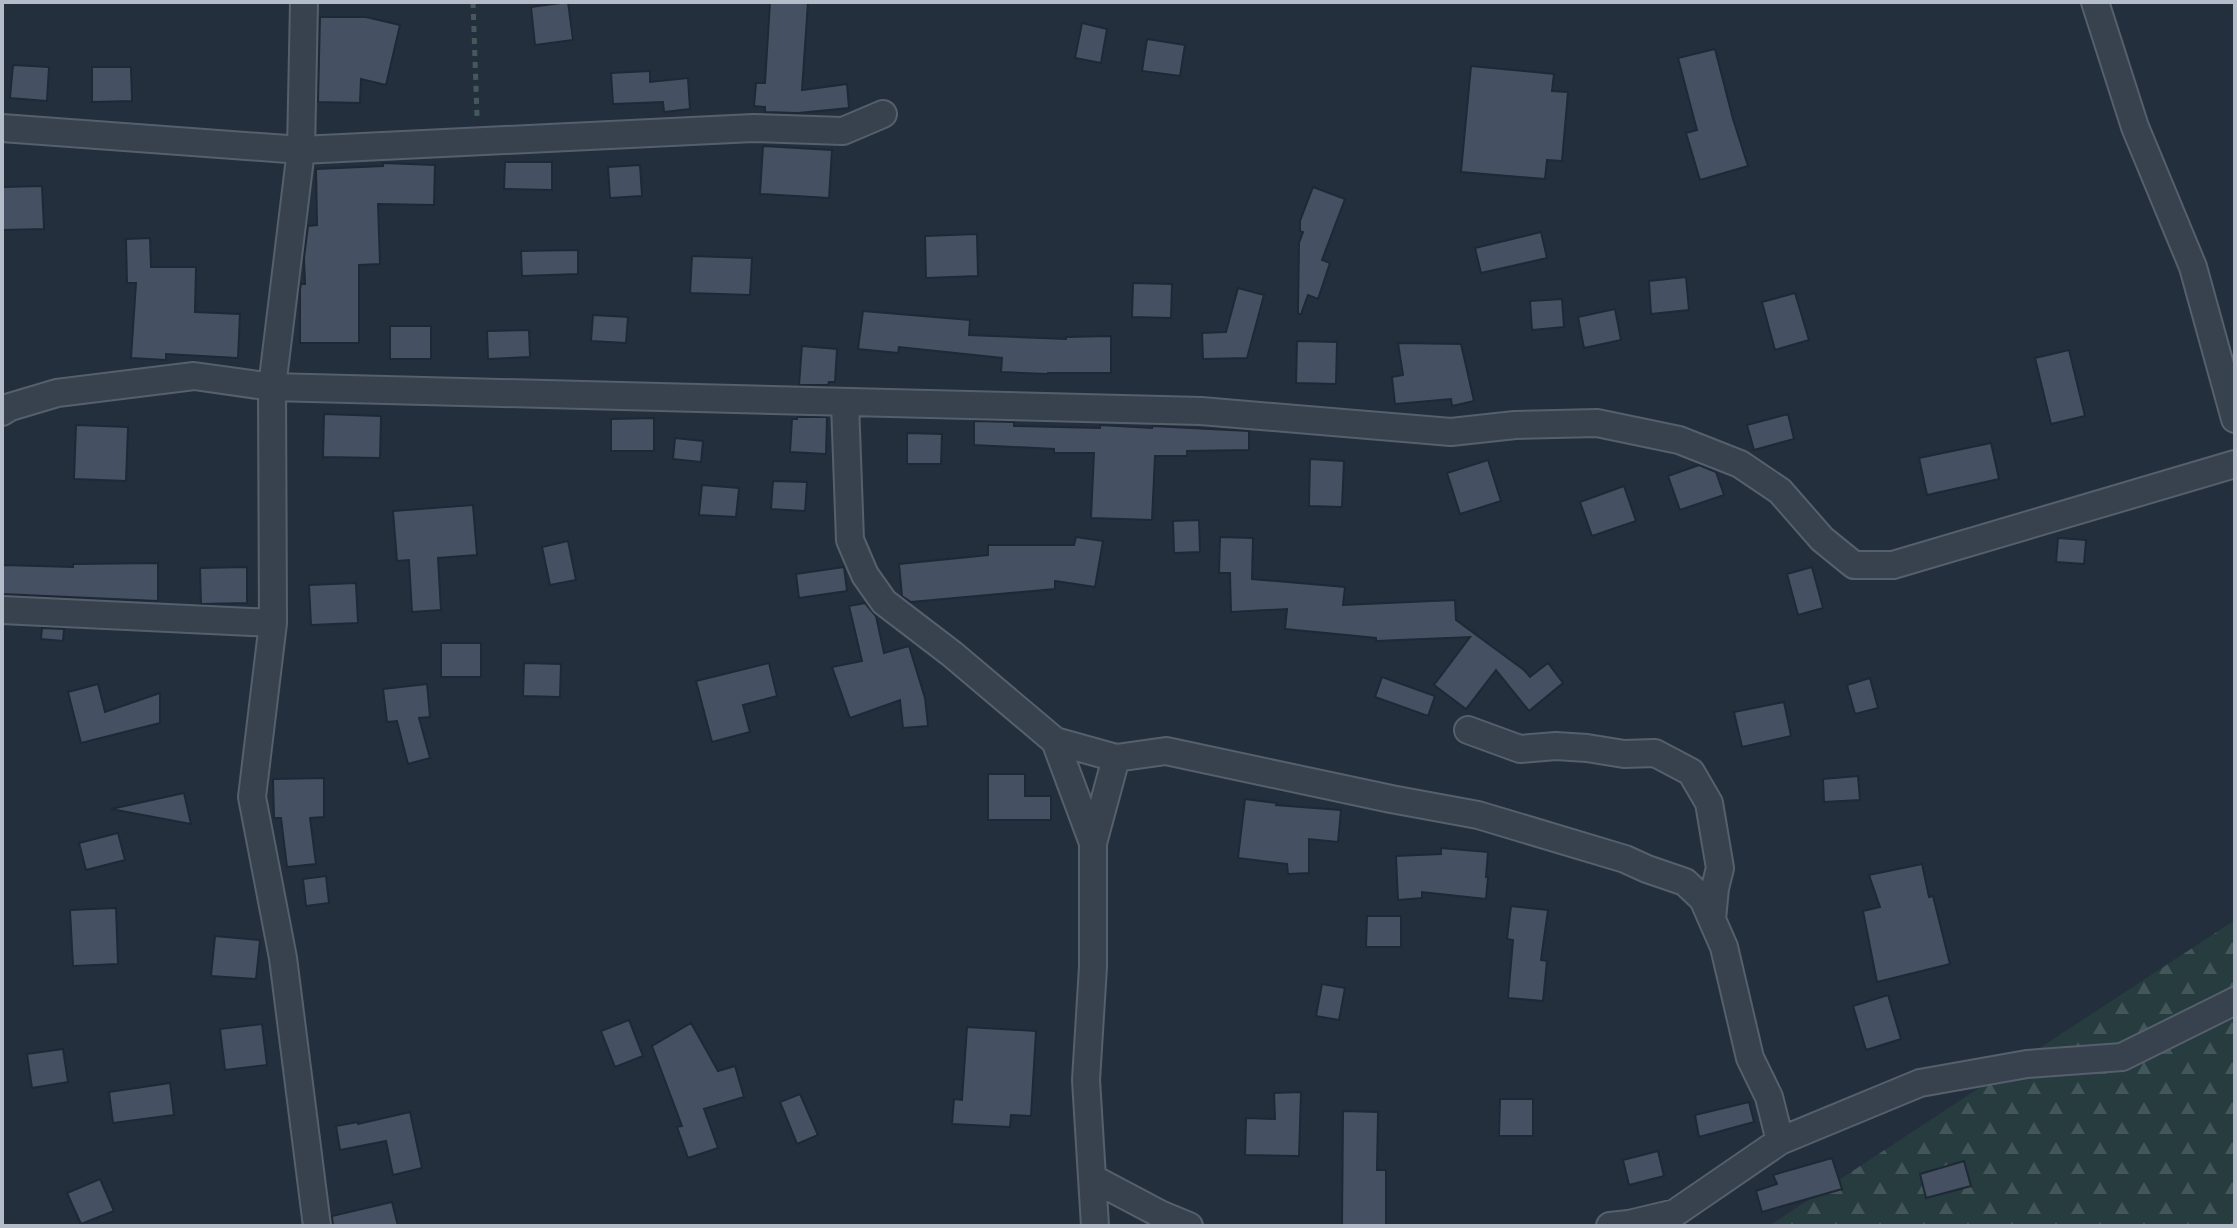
<svg xmlns="http://www.w3.org/2000/svg" width="2237" height="1228" viewBox="0 0 2237 1228" font-family="Jost,sans-serif">
  <style>
    .forest { fill: url(#forest-firs) }
    .building { fill: #455162; stroke: #1f2835; stroke-width: 2 }
    .lines { fill: none; stroke-linecap: round; stroke-linejoin: round }
    .minor-casing { stroke: #565f6c; stroke-width: 30 }
    .path { stroke: #44595c; stroke-width: 5; stroke-dasharray: 6 6; stroke-linecap: butt }
    .minor { stroke: #38414e; stroke-width: 26 }
  </style>
  <defs>
    <pattern id="forest-firs" width="22" height="20" patternUnits="userSpaceOnUse" patternTransform="scale(2)"><rect width="22" height="20" fill="#263c3f"/><path d="M5 1l3.5 6h-7zM16 11l3.5 6h-7z" fill="#435659"/></pattern>
  </defs>
  <rect width="100%" height="100%" fill="#242f3e"/>
  <!-- forest -->
  <path class="forest" d="M 2235,920 L 2235,1226 L 1769,1226 Z"/>
  <!-- building -->
  <path class="building" d="M 568,2 L 573,40 L 535,45 L 531,7 Z
    M 770,2 L 808,2 L 802,90 L 847,84 L 849,108 L 798,113 L 765,112 L 765,107 L 754,106 L 756,83 L 765,83 Z
    M 320,17 L 366,17 L 400,25 L 386,85 L 361,79 L 360,103 L 318,102 Z
    M 1082,23 L 1107,29 L 1101,63 L 1075,58 Z
    M 1147,39 L 1185,45 L 1180,76 L 1142,71 Z
    M 1715,49 L 1733,119 L 1748,166 L 1700,180 L 1686,133 L 1697,130 L 1678,58 Z
    M 13,65 L 49,67 L 47,101 L 10,98 Z
    M 1471,66 L 1554,74 L 1552,91 L 1568,92 L 1562,161 L 1547,160 L 1545,179 L 1461,172 Z
    M 92,67 L 131,67 L 132,101 L 92,102 Z
    M 650,71 L 650,82 L 688,78 L 690,109 L 664,112 L 663,102 L 613,104 L 611,73 Z
    M 763,146 L 832,150 L 829,198 L 760,194 Z
    M 505,162 L 552,162 L 552,190 L 504,189 Z
    M 383,163 L 435,165 L 434,205 L 378,204 L 380,264 L 359,265 L 359,343 L 300,343 L 300,289 L 301,284 L 305,284 L 304,258 L 308,226 L 317,225 L 316,169 L 383,166 Z
    M 640,165 L 642,196 L 610,198 L 608,167 Z
    M 42,186 L 44,229 L 2,230 L 2,187 Z
    M 1313,187 L 1345,199 L 1322,260 L 1330,263 L 1318,299 L 1308,295 L 1301,314 L 1298,314 L 1299,243 L 1303,232 L 1300,231 L 1300,221 Z
    M 1541,232 L 1547,258 L 1481,273 L 1475,248 Z
    M 977,234 L 978,276 L 926,278 L 925,236 Z
    M 150,238 L 151,267 L 196,267 L 195,312 L 240,314 L 238,358 L 166,354 L 166,360 L 131,358 L 136,283 L 127,283 L 126,239 Z
    M 578,250 L 578,274 L 522,276 L 521,251 Z
    M 692,256 L 752,258 L 750,295 L 690,293 Z
    M 1686,277 L 1689,310 L 1651,314 L 1649,281 Z
    M 1133,283 L 1172,284 L 1171,318 L 1132,317 Z
    M 1238,288 L 1264,295 L 1247,358 L 1203,359 L 1202,333 L 1226,332 Z
    M 1795,293 L 1809,340 L 1775,350 L 1762,302 Z
    M 1562,299 L 1564,327 L 1532,330 L 1530,301 Z
    M 1615,309 L 1621,340 L 1584,348 L 1578,317 Z
    M 863,311 L 970,320 L 969,335 L 1066,339 L 1066,337 L 1111,336 L 1111,373 L 1048,373 L 1048,374 L 1001,372 L 1002,358 L 899,347 L 898,353 L 858,349 Z
    M 593,315 L 628,317 L 626,343 L 591,341 Z
    M 390,326 L 431,326 L 431,359 L 390,359 Z
    M 529,330 L 530,357 L 488,359 L 487,331 Z
    M 1297,341 L 1337,342 L 1336,384 L 1296,383 Z
    M 1398,343 L 1461,344 L 1474,401 L 1452,406 L 1451,399 L 1395,404 L 1392,377 L 1403,375 Z
    M 802,346 L 837,349 L 835,382 L 829,382 L 828,385 L 799,385 Z
    M 2069,350 L 2085,416 L 2051,424 L 2035,358 Z
    M 324,414 L 381,416 L 380,458 L 323,457 Z
    M 1788,414 L 1794,439 L 1754,450 L 1747,425 Z
    M 797,417 L 827,417 L 826,454 L 790,452 L 792,419 L 797,419 Z
    M 654,418 L 654,451 L 611,451 L 611,419 Z
    M 974,421 L 1014,422 L 1014,426 L 1100,428 L 1100,425 L 1152,428 L 1152,426 L 1249,431 L 1249,450 L 1187,451 L 1187,456 L 1155,456 L 1152,520 L 1091,518 L 1094,453 L 1054,453 L 1054,449 L 974,445 Z
    M 76,425 L 128,427 L 126,481 L 74,479 Z
    M 907,433 L 942,434 L 941,464 L 907,464 Z
    M 675,438 L 703,441 L 701,462 L 673,459 Z
    M 1991,443 L 1999,479 L 1927,495 L 1919,458 Z
    M 1310,459 L 1344,461 L 1342,507 L 1309,506 Z
    M 1488,460 L 1501,501 L 1460,514 L 1447,473 Z
    M 1699,465 L 1716,472 L 1724,495 L 1680,510 L 1668,476 Z
    M 773,481 L 807,482 L 805,511 L 771,509 Z
    M 702,485 L 739,488 L 736,517 L 699,515 Z
    M 1624,486 L 1636,521 L 1592,536 L 1580,502 Z
    M 473,505 L 477,555 L 438,558 L 441,610 L 412,612 L 409,560 L 397,561 L 393,511 Z
    M 1199,520 L 1200,552 L 1174,553 L 1173,521 Z
    M 1076,537 L 1103,541 L 1095,587 L 1055,581 L 1055,589 L 911,602 L 902,596 L 899,564 L 988,555 L 988,545 L 1074,545 Z
    M 1220,537 L 1253,538 L 1252,579 L 1345,587 L 1343,605 L 1455,600 L 1456,620 L 1524,670 L 1530,677 L 1548,663 L 1563,683 L 1529,711 L 1496,670 L 1466,709 L 1434,685 L 1470,637 L 1376,641 L 1376,638 L 1285,629 L 1287,609 L 1231,612 L 1230,573 L 1219,573 Z
    M 2058,538 L 2086,540 L 2084,564 L 2056,562 Z
    M 568,541 L 576,580 L 550,585 L 542,547 Z
    M 158,563 L 158,601 L 2,594 L 2,565 L 73,567 L 73,564 Z
    M 247,567 L 247,603 L 201,604 L 200,568 Z
    M 844,567 L 847,591 L 799,598 L 796,574 Z
    M 1812,567 L 1823,608 L 1798,615 L 1787,574 Z
    M 356,583 L 358,623 L 311,625 L 309,585 Z
    M 865,603 L 876,616 L 884,653 L 909,646 L 925,698 L 928,726 L 903,728 L 900,700 L 850,718 L 832,667 L 862,661 L 849,606 Z
    M 42,628 L 64,629 L 63,641 L 41,639 Z
    M 441,643 L 481,643 L 481,677 L 441,677 Z
    M 524,663 L 561,664 L 560,697 L 523,696 Z
    M 769,663 L 777,696 L 743,705 L 750,732 L 712,742 L 696,681 Z
    M 1382,677 L 1435,696 L 1428,716 L 1375,697 Z
    M 1870,678 L 1878,708 L 1855,714 L 1847,685 Z
    M 98,684 L 105,712 L 160,693 L 160,723 L 81,743 L 68,692 Z
    M 427,684 L 430,717 L 419,718 L 430,758 L 408,764 L 397,721 L 387,722 L 383,689 Z
    M 1784,702 L 1791,736 L 1742,747 L 1734,712 Z
    M 988,774 L 1025,774 L 1025,796 L 1051,796 L 1051,820 L 988,820 Z
    M 1858,776 L 1860,800 L 1824,802 L 1823,779 Z
    M 324,778 L 324,817 L 310,818 L 316,864 L 287,867 L 281,818 L 274,818 L 273,779 Z
    M 184,793 L 191,824 L 111,809 Z
    M 1245,799 L 1277,803 L 1276,805 L 1341,810 L 1338,842 L 1309,839 L 1309,873 L 1288,874 L 1287,864 L 1238,858 Z
    M 118,833 L 125,860 L 86,870 L 79,843 Z
    M 1441,848 L 1488,852 L 1486,877 L 1488,877 L 1486,899 L 1422,892 L 1422,898 L 1398,900 L 1396,856 L 1441,854 Z
    M 1922,864 L 1929,897 L 1933,896 L 1950,964 L 1877,982 L 1863,911 L 1880,907 L 1869,875 Z
    M 326,876 L 329,903 L 306,906 L 303,879 Z
    M 1511,906 L 1548,910 L 1541,960 L 1547,961 L 1543,1001 L 1508,998 L 1513,940 L 1507,939 Z
    M 116,908 L 118,964 L 73,966 L 70,910 Z
    M 1367,916 L 1401,916 L 1401,947 L 1366,947 Z
    M 215,936 L 260,940 L 256,979 L 211,976 Z
    M 1322,984 L 1345,988 L 1339,1020 L 1316,1016 Z
    M 1888,995 L 1901,1039 L 1866,1050 L 1853,1006 Z
    M 629,1020 L 643,1056 L 615,1067 L 601,1031 Z
    M 691,1023 L 718,1071 L 735,1066 L 744,1097 L 704,1109 L 718,1148 L 688,1158 L 677,1127 L 682,1126 L 652,1046 Z
    M 262,1024 L 267,1065 L 225,1070 L 220,1029 Z
    M 967,1027 L 1036,1031 L 1031,1116 L 1011,1115 L 1010,1127 L 952,1124 L 954,1099 L 962,1100 Z
    M 63,1049 L 68,1082 L 32,1088 L 27,1054 Z
    M 170,1083 L 174,1115 L 113,1123 L 109,1092 Z
    M 1301,1092 L 1299,1156 L 1245,1155 L 1246,1118 L 1275,1119 L 1274,1093 Z
    M 800,1094 L 818,1135 L 797,1144 L 780,1102 Z
    M 1500,1099 L 1533,1099 L 1533,1136 L 1499,1136 Z
    M 1749,1102 L 1754,1122 L 1699,1137 L 1695,1115 Z
    M 1343,1111 L 1378,1112 L 1377,1170 L 1386,1170 L 1386,1226 L 1342,1226 Z
    M 410,1112 L 422,1168 L 393,1175 L 386,1141 L 340,1150 L 336,1126 L 358,1122 L 358,1124 Z
    M 1658,1151 L 1664,1176 L 1629,1185 L 1623,1160 Z
    M 1832,1158 L 1842,1189 L 1762,1212 L 1756,1191 L 1777,1184 L 1773,1175 Z
    M 1964,1161 L 1971,1186 L 1926,1198 L 1920,1174 Z
    M 100,1179 L 114,1211 L 81,1224 L 67,1193 Z
    M 392,1202 L 398,1226 L 333,1226 L 332,1216 Z"/>
  <g class="lines">
    <defs>
      <path id="minor" d="M 304,2 L 301,150 L 272,387 L 273,623 L 252,797 L 283,958 L 317,1226
        M 2095,2 L 2135,127 L 2193,267 L 2235,419
        M 2,128 L 301,150 L 753,128 L 843,131 L 883,114
        M 845,403 L 850,540 L 865,575 L 884,602 L 952,654 L 1055,741 L 1116,758 L 1166,751 L 1391,799 L 1478,815 L 1625,859 L 1647,869 L 1685,882 L 1703,899 L 1724,947 L 1750,1058 L 1769,1097 L 1780,1141
        M 2,412 L 10,407 L 57,393 L 194,376 L 272,387 L 1201,411 L 1451,432 L 1515,425 L 1597,423 L 1679,440 L 1740,464 L 1780,491 L 1822,539 L 1854,565 L 1893,565 L 2235,464
        M 2,610 L 273,623
        M 1468,730 L 1520,749 L 1556,746 L 1587,748 L 1624,754 L 1655,753 L 1691,772 L 1709,803 L 1720,868 L 1715,888 L 1712,919
        M 1055,741 L 1093,843
        M 1092,1178 L 1160,1214 L 1189,1226
        M 1095,1226 L 1086,1080 L 1093,967 L 1093,843 L 1116,758
        M 1610,1226 L 1629,1224 L 1675,1213 L 1780,1141 L 1920,1083 L 2027,1064 L 2122,1057 L 2235,1001"/>
    </defs>
    <!-- minor casing -->
    <use href="#minor" class="minor-casing"/>
    <!-- path -->
    <path class="path" d="M 473,2 L 477,116"/>
    <!-- minor -->
    <use href="#minor" class="minor"/>
  </g>
  <!-- border -->
  <rect width="2237" height="1228" fill="none" stroke="#b4bcc9" stroke-width="8"/>
</svg>
